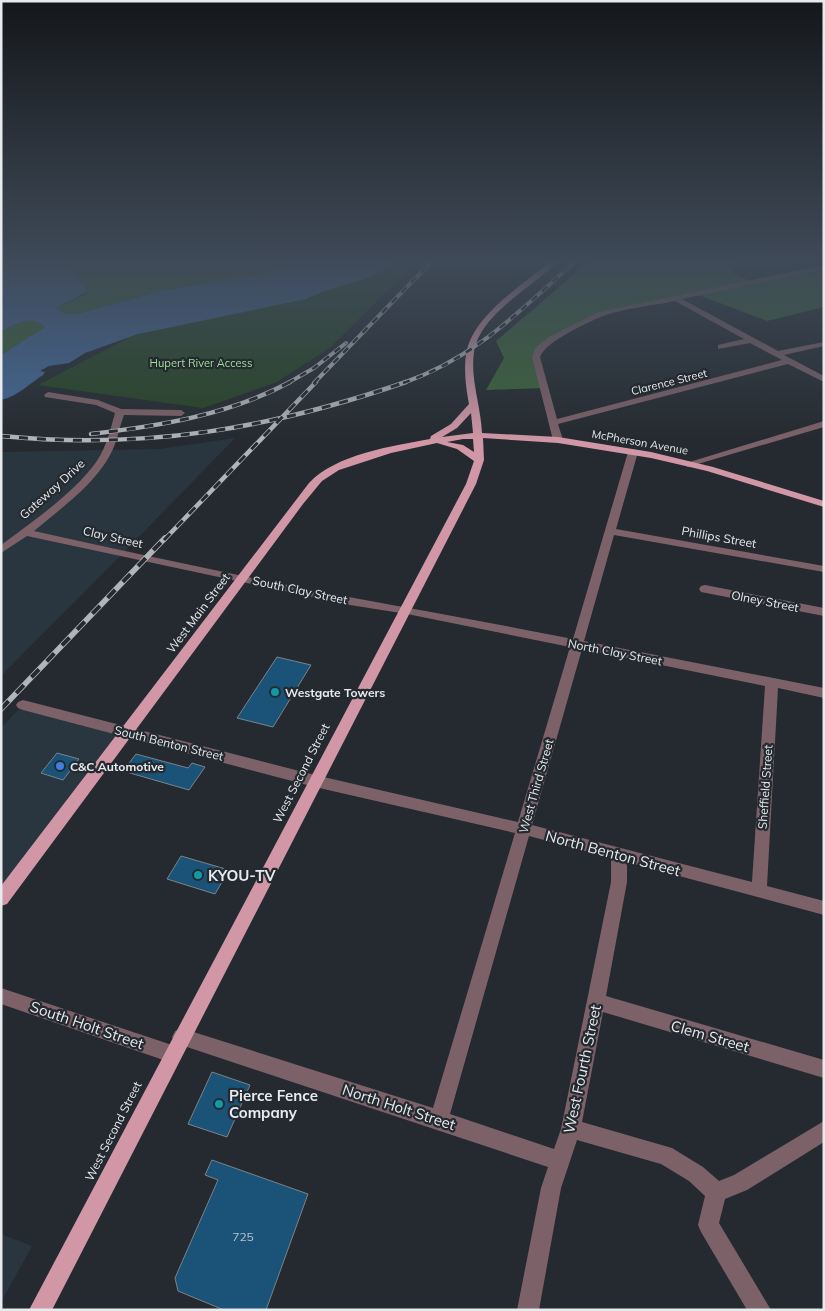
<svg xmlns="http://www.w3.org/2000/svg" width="825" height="1311" viewBox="0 0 825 1311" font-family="Mulish,sans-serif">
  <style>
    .built { fill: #2a363f }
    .green { fill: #284525 }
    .forest { fill: #3b6538 }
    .water { fill: #446997 }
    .building { fill: #1a5278; stroke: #7c8389 }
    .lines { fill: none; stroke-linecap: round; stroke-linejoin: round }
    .minor { fill: #7d6168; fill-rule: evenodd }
    .major { fill: #d197a6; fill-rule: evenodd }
    .rail-far2-casing { stroke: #b1b5b9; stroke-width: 4 }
    .rail-far1-casing { stroke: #b1b5b9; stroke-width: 4.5 }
    .rail-casing { stroke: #b1b5b9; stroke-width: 5.5 }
    .rail-far2 { stroke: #242a2f; stroke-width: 2.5; stroke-dasharray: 7; stroke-linecap: butt }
    .rail-far1 { stroke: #242a2f; stroke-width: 3; stroke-dasharray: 9; stroke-linecap: butt }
    .rail { stroke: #242a2f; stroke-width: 4; stroke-dasharray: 11; stroke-linecap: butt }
    .culture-dot { fill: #0f9aa8; stroke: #242a2f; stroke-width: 2 }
    .shop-dot { fill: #3f7fe0; stroke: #242a2f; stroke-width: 2 }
    .labels { text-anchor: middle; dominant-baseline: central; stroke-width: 4.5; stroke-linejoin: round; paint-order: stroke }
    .far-park-label { font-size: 11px; fill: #9fdf99; stroke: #242a2f }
    .far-street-label { font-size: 11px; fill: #e7ebee; stroke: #242a2f }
    .street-label { font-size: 12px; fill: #e7ebee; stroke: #242a2f }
    .poi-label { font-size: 12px; font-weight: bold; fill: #e7ebee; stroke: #242a2f; text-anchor: start }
    .near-number-label { font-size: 12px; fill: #b4c5d0 }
    .near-street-label { font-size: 15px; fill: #e7ebee; stroke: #242a2f }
    .near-poi-label { font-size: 15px; font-weight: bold; fill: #e7ebee; stroke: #242a2f; text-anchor: start }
  </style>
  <rect width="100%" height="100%" fill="#242a2f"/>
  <!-- built -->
  <path class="built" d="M 235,438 L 124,552 L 1,676 L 1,452 L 160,449 Z
    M 23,705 L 126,732 L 1,899 L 1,728 Z
    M 1,1234 L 32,1246 L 1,1302 Z"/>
  <!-- green -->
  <path class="green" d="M 402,260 L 418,260 L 331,347 L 277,382 L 203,408 L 38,385 L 134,335 L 378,271 Z"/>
  <!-- forest -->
  <path class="forest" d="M 56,260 L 316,260 L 256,275 L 164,290 L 76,314 L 63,313 L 56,308 L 87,293 L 77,275 Z
    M 591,260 L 741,260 L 731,273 L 752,282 L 824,267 L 824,307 L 767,321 L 696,294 L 602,314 L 552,339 L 536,357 L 545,388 L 486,390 L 504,358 L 496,341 Z
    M 24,320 L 35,321 L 46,327 L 1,355 L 1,332 Z"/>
  <!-- water -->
  <path class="water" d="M 9,260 C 44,260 70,254 87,292 L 56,308 L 63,313 L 76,314 L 164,290 L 256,275 L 316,260 L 398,260 C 382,280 331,285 306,299 L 138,334 L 85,353 L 69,363 L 49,366 L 40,371 L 45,372 L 43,375 C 29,384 18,396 1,400 L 1,355 L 45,327 C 30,314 16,324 1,332 L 1,264 Z"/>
  <!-- building -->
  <path class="building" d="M 277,657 L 311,665 L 273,727 L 237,718 Z
    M 57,753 L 79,759 L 63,780 L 41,773 Z
    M 136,754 L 188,768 L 192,763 L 205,767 L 189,790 L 123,771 Z
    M 181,856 L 229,870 L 215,894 L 167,879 Z
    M 212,1072 L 250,1085 L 227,1137 L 188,1124 Z
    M 212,1160 L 308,1194 L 266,1310 L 224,1310 L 178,1291 L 175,1278 L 218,1180 L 205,1175 Z"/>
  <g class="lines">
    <!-- minor -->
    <path class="minor" d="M 824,265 L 824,269 L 682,299 L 778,351 L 824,342 L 824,346 L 784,355 L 824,376 L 824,382 L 788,364 L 558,424 L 563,440 L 558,443 L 553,440 L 532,357 L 536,347 L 549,337 L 599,312 ZM 675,301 L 744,339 L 718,345 L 718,349 L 750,343 L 782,360 L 557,419 L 540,357 C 546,341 587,323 603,316 C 625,308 652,306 675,301 Z
      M 48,392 L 98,400 L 121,409 L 181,410 L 185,413 L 181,416 L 124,415 C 119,428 117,443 110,455 C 94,485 60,509 34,531 C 138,554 243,577 349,597 C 424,611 498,624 573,639 L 628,452 L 633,449 L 638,452 L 616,529 L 824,566 L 824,572 L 614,535 L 584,641 L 824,688 L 824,698 L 778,688 L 767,886 L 824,901 L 824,915 L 627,862 L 627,882 L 606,996 L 824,1060 L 824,1078 L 603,1012 L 582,1122 L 672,1148 L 703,1167 L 719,1181 L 734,1175 L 824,1121 L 824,1142 L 747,1190 L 725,1199 L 719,1223 L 771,1310 L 747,1310 L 701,1232 L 698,1225 L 705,1196 L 689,1181 L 661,1164 L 577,1140 L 561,1188 L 539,1310 L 517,1310 L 541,1188 L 548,1167 L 175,1043 L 172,1037 L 175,1031 L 181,1028 L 433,1108 L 515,833 L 315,787 L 23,710 L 18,708 L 16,705 L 18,702 L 23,700 L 315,775 L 518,822 L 570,647 L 407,614 L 350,605 L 27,536 L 1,553 L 1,545 C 31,523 84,486 101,454 C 108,441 111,427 115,413 L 96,405 L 45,397 L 44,395 ZM 582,649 L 765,686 L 752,882 L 532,825 ZM 529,836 L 611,858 L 611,882 L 561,1129 L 554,1149 L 450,1114 Z
      M 824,421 L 824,427 L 691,466 L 688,467 L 683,464 Z
      M 705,585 L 824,608 L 824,616 L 701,592 L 699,589 L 701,586 Z
      M 1,988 L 172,1045 L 178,1048 L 181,1054 L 178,1060 L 172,1063 L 1,1004 Z"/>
    <!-- major -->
    <path class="major" d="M 552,260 L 559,260 C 534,287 480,313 474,352 C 470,379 481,406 482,433 L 558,437 L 651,452 L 713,467 L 824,501 L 824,507 L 707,471 L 651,458 L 558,443 L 483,438 L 484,460 L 476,484 L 52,1310 L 29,1310 L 466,484 L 474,461 L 457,449 L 437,443 L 391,453 L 339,470 L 322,481 L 303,504 L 7,904 L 1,906 L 1,886 L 309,483 C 336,454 393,446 430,439 L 431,436 L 451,424 L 469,404 C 466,388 463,366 467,350 C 476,313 524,284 552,260 ZM 471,413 L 473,433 L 442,437 L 457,428 ZM 463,439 L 473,439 L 474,452 L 463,445 L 447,442 Z"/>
    <defs>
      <path id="rail-far2" d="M 288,383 L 314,368 L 346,343
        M 314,383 L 433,260
        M 403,383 C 476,358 520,310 577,260"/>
      <path id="rail-far1" d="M 91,434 C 159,426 229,415 290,382
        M 1,436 C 145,450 270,429 406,382
        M 164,540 L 316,382"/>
      <path id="rail" d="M 1,709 L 165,538"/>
    </defs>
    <!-- rail-far2 casing -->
    <use href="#rail-far2" class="rail-far2-casing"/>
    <!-- rail-far1 casing -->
    <use href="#rail-far1" class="rail-far1-casing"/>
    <!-- rail casing -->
    <use href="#rail" class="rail-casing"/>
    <!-- rail-far2 -->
    <use href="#rail-far2" class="rail-far2"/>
    <!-- rail-far1 -->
    <use href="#rail-far1" class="rail-far1"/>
    <!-- rail -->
    <use href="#rail" class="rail"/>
  </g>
  <!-- sky -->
  <linearGradient id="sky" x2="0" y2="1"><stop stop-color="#14171a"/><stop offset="0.59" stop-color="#3f4a58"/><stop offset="1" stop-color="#3f4a58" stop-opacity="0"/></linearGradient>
  <rect width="825" height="443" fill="url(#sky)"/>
  <!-- markers -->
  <g class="culture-dot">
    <circle cx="275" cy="692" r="5"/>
    <circle cx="198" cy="875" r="5"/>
    <circle cx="219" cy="1104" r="5"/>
  </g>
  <circle class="shop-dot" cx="60" cy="766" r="5"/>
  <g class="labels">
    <!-- far-park labels -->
    <g class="far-park-label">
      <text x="201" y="363">Hupert River Access</text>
    </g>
    <!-- far-street labels -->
    <g class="far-street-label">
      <text transform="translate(669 382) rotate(-14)">Clarence Street</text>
      <text transform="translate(640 442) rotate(10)">McPherson Avenue</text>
    </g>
    <!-- street labels -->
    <g class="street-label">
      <text transform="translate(52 489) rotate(-42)">Gateway Drive</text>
      <text transform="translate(113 537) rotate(13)">Clay Street</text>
      <text transform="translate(719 537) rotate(10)">Phillips Street</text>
      <text transform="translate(300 590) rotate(12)">South Clay Street</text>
      <text transform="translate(765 601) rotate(11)">Olney Street</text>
      <text transform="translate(198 613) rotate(-53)">West Main Street</text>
      <text transform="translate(615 652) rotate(11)">North Clay Street</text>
      <text transform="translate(169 743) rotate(14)">South Benton Street</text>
      <text transform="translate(301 773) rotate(-63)">West Second Street</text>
      <text transform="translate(536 786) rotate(-74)">West Third Street</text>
      <text transform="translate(765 787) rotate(-86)">Sheffield Street</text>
      <text transform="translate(113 1131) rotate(-63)">West Second Street</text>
    </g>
    <!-- poi labels -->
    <g class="poi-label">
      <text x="285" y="692">Westgate Towers</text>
      <text x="70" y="766">C&amp;C Automotive</text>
    </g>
    <!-- near-number labels -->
    <g class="near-number-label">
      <text x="243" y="1236">725</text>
    </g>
    <!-- near-street labels -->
    <g class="near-street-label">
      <text transform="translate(613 853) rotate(15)">North Benton Street</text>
      <text transform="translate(87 1025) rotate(19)">South Holt Street</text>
      <text transform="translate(710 1036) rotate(16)">Clem Street</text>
      <text transform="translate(582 1069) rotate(-78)">West Fourth Street</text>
      <text transform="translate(399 1107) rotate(18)">North Holt Street</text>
    </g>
    <!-- near-poi labels -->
    <g class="near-poi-label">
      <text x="208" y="875">KYOU-TV</text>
      <text x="229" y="1095">Pierce Fence<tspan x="229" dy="17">Company</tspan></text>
    </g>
  </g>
  <!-- border -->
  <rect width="825" height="1311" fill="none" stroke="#e7ebee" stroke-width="5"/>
</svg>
